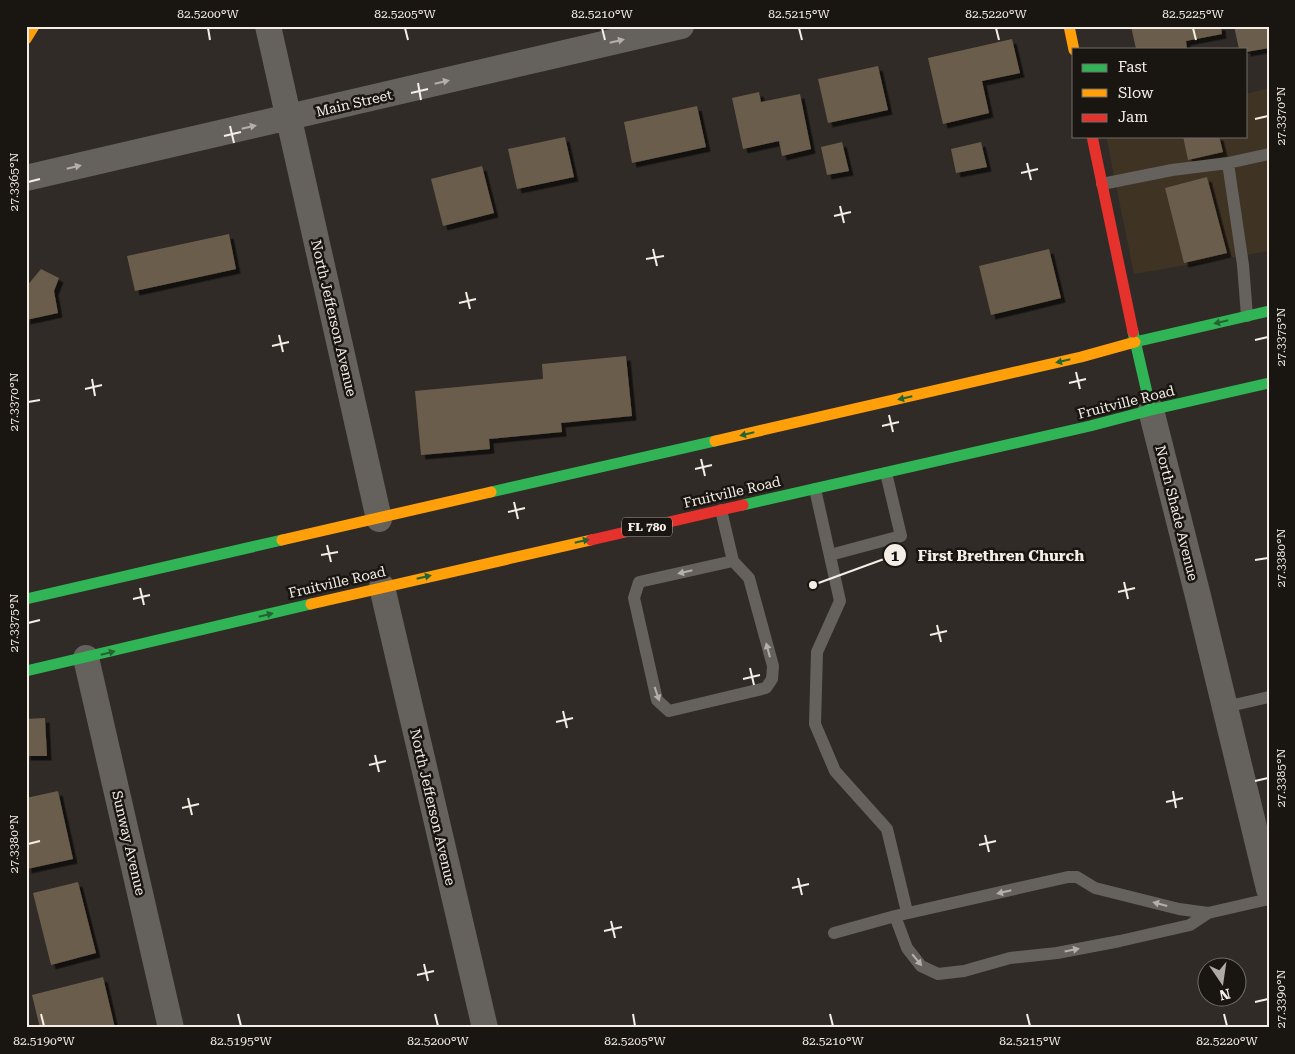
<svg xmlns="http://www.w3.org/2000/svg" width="1295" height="1054" viewBox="0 0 1295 1054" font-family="'Roboto Serif',serif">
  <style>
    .built { fill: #3f3324 }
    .building { fill: #6b5d4b; filter: url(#shadow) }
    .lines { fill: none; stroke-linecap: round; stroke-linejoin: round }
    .lane { stroke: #65615c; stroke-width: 12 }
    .street { stroke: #65615c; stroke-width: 26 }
    .fast { stroke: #30b455; stroke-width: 11 }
    .slow { stroke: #ff9f0a; stroke-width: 11 }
    .jam { stroke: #e5322d; stroke-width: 11 }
    .oneway { fill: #b4afa8 }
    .oneway2 { fill: #246433 }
    .ticks { fill: none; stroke: #f4eee7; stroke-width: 2 }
    .labels { text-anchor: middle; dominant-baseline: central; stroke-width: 5; stroke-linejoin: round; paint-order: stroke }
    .shield { fill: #191511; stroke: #b2ada7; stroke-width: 1 }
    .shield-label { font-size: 12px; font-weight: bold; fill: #f4eee7 }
    .street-label { font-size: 14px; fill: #f4eee7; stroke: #191511 }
    .leader { fill: none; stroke: #f4eee7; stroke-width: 2 }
    .callout-dot { fill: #f4eee7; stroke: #191511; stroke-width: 2 }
    .mark-label { font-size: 15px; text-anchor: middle; font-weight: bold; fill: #111 }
    .callout-label { font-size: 15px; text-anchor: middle; font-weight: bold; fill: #f4eee7; stroke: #191511; stroke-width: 5; stroke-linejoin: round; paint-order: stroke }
    .neatline { fill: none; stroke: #f4eee7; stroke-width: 2 }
    .ticks-label { font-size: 12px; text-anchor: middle; fill: #f4eee7 }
  </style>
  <defs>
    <filter id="shadow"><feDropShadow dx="4.5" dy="4.5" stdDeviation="0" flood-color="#0009"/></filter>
  </defs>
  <rect width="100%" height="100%" fill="#302b26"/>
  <!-- built -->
  <path class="built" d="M 1269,88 L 1269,251 L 1134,274 L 1106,136 L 1246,136 L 1246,94 Z"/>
  <!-- building -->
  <path class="building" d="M 1131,26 L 1221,26 L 1222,34 L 1186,41 L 1187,49 L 1136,49 Z
    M 1234,26 L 1269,26 L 1269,48 L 1246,52 L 1246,49 L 1239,49 Z
    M 1012,39 L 1020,73 L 982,81 L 989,113 L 943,124 L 928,58 Z
    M 878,66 L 888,110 L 828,123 L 818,79 Z
    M 759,92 L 761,102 L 800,94 L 811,149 L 782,156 L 779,141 L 743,149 L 732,98 Z
    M 697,106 L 706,147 L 632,163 L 624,122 Z
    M 1183,136 L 1219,136 L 1223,152 L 1188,160 Z
    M 565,137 L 574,177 L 517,189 L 508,149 Z
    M 842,142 L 849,171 L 827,175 L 821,147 Z
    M 981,142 L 987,167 L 956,173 L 951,149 Z
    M 482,166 L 494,213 L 443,226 L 431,179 Z
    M 1207,177 L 1227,253 L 1184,263 L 1165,188 Z
    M 229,234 L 236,269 L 135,291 L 127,256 Z
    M 1049,249 L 1061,298 L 991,315 L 979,266 Z
    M 41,269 L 59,278 L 54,291 L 58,313 L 26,320 L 26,287 Z
    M 626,356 L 632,416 L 561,423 L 562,432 L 489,439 L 490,449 L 421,455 L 415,391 L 543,379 L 542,364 Z
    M 45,718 L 47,756 L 26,756 L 26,719 Z
    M 58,791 L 73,859 L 27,869 L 26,798 Z
    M 78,882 L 96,953 L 51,965 L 33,893 Z
    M 103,977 L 115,1028 L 40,1028 L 32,995 Z"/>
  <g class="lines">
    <!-- lane -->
    <path class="lane" d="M 1228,163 L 1243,265 L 1247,316
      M 1102,184 L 1172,170 L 1228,163 L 1269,154
      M 815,489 L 840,601 L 817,652 L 815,724 L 835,771 L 887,829 L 907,912
      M 721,510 L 733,561 L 749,578 L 773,666 L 772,679 L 766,688 L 669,711 L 657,700 L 634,598 L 639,582 L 733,561
      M 830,555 L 901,536 L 886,473
      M 1225,707 L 1269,697
      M 1208,913 L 1190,925 L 1120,941 L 1057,953 L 1010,958 L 964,971 L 938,974 L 921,966 L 907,948 L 895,916 L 1068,877 L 1077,877 L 1095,888 L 1179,909 L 1208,913 L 1269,899
      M 834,933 L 895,916"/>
    <!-- street -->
    <path class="street" d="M 268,26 L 379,519
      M 26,178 L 681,26
      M 1151,410 L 1198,596 L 1269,889
      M 382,587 L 485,1028
      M 86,658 L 171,1028"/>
    <!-- fast -->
    <path class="fast" d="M 1133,332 L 1151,410
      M 1135,342 L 1269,311
      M 491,492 L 715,441
      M 743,505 L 1090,426 L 1151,410 L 1269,383
      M 26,599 L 282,540
      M 26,671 L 311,604"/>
    <!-- slow -->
    <path class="slow" d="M 1069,26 L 1074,50
      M 26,39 L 34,26
      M 715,441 L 1081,357 L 1135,342
      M 282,540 L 491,492
      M 311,604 L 591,540"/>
    <!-- jam -->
    <path class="jam" d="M 1092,136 L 1133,332
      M 591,540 L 743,505"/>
  </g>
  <!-- one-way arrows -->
  <defs><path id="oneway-solid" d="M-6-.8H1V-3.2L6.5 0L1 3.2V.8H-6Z" transform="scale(1.25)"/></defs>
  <g class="oneway">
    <use href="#oneway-solid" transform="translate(617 41) rotate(-13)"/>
    <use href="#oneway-solid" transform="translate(442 82) rotate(-13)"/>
    <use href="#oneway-solid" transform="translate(249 127) rotate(-13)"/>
    <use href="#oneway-solid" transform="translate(74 167) rotate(-13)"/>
    <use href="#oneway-solid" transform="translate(685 572) rotate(167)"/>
    <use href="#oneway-solid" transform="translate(768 650) rotate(-105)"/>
    <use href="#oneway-solid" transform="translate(657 694) rotate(71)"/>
    <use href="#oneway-solid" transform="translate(1004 892) rotate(167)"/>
    <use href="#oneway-solid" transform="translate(1160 904) rotate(-165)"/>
    <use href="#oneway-solid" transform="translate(1072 950) rotate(-11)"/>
    <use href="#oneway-solid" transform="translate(917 960) rotate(50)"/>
  </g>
  <g class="oneway2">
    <use href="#oneway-solid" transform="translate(1221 322) rotate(167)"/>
    <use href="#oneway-solid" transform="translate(1063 361) rotate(167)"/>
    <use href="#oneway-solid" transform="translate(905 398) rotate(167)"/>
    <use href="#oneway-solid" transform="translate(747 434) rotate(167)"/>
    <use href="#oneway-solid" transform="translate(582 541) rotate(-13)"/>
    <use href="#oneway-solid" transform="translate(424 577) rotate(-13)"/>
    <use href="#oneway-solid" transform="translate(266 615) rotate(-14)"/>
    <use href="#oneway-solid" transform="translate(108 653) rotate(-14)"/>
  </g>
  <!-- ticks -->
  <path class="ticks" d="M 208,28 L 210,40M 405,28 L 408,40M 602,28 L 605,40M 799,28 L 802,40M 996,28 L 999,40M 1193,28 L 1196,40M 418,83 L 421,100M 411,93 L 428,89M 1255,119 L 1268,116M 230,126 L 234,143M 224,136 L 241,132M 1027,163 L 1031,180M 1021,173 L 1038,169M 28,182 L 40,179M 840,206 L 844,223M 834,216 L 851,212M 653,249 L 657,266M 646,259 L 664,256M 466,292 L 470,309M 459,303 L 476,299M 279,335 L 283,352M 1255,340 L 1268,337M 272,346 L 289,342M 1076,372 L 1080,389M 92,379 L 95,396M 1069,383 L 1086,379M 85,389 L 102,385M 28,402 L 40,400M 889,415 L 893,432M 882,426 L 899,422M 701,459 L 705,476M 695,469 L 712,465M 514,502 L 518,519M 508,512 L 525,508M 327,545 L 331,562M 321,555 L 338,552M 1255,560 L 1268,558M 1124,582 L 1128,599M 140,588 L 144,605M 1118,592 L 1135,588M 133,599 L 150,595M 28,623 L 40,620M 937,625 L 941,642M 930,635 L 947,631M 750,668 L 754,685M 743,679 L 760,675M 563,711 L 567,728M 556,722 L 573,718M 375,755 L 379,772M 369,765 L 386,761M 1255,781 L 1268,778M 1173,791 L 1176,808M 188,798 L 192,815M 1166,802 L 1183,798M 182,808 L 199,804M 985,835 L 989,852M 28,844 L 40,841M 979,845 L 996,841M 798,878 L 802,895M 792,888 L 809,884M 611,921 L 615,938M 604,931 L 622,927M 424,964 L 428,981M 417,975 L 434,971M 1255,1002 L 1268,999M 41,1014 L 44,1026M 238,1014 L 241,1026M 435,1014 L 438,1026M 633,1014 L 635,1026M 830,1014 L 833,1026M 1027,1014 L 1030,1026M 1224,1014 L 1227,1026"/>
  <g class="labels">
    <!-- shield labels -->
    <rect class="shield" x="622" y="517.5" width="50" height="19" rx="4"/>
    <g class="shield-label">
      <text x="647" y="527">FL 780</text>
    </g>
    <!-- street labels -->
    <g class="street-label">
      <text transform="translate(354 103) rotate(-13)">Main Street</text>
      <text transform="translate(334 318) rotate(77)">North Jefferson Avenue</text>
      <text transform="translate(1126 402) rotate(-14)">Fruitville Road</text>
      <text transform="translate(732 492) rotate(-13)">Fruitville Road</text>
      <text transform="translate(1177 513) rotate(76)">North Shade Avenue</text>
      <text transform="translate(337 582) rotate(-13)">Fruitville Road</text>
      <text transform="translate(433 807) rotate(77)">North Jefferson Avenue</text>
      <text transform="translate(129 843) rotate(77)">Sunway Avenue</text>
    </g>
  </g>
  <!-- callouts -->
  <path class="leader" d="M813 585L895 555"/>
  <g class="callout-dot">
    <circle cx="813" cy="585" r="5"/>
    <circle cx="895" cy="555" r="12"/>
  </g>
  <g class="mark-label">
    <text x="895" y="561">1</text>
  </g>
  <g class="callout-label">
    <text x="1001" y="561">First Brethren Church</text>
  </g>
  <!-- border -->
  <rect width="1295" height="1054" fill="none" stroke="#191511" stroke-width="55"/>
  <!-- legend -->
  <rect x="1072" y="48" width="175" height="90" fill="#191511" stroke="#716c67"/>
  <rect x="1082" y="64" width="25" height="8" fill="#30b455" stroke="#716c67"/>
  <text x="1118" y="72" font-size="15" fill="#f4eee7">Fast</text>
  <rect x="1082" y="89" width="25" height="8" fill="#ff9f0a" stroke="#716c67"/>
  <text x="1118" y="98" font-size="15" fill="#f4eee7">Slow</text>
  <rect x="1082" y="114" width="25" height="8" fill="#e5322d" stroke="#716c67"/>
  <text x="1118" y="122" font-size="15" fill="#f4eee7">Jam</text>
  <!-- north arrow -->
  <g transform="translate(1222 982) rotate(167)"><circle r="24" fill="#191511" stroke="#716c67"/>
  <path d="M0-4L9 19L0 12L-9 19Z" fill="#afaaa3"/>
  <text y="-8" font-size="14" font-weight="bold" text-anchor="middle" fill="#f4eee7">N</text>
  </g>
  <rect x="28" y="28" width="1240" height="998" class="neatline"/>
  <g class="ticks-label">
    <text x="208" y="18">82.5200°W</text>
    <text x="405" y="18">82.5205°W</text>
    <text x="602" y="18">82.5210°W</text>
    <text x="799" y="18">82.5215°W</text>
    <text x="996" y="18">82.5220°W</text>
    <text x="1193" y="18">82.5225°W</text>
    <text transform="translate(1281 116) rotate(-90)" y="4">27.3370°N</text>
    <text transform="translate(14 182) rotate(-90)" y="4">27.3365°N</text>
    <text transform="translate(1281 337) rotate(-90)" y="4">27.3375°N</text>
    <text transform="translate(14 402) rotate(-90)" y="4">27.3370°N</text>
    <text transform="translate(1281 558) rotate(-90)" y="4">27.3380°N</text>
    <text transform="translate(14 623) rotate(-90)" y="4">27.3375°N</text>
    <text transform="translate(1281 778) rotate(-90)" y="4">27.3385°N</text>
    <text transform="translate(14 844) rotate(-90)" y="4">27.3380°N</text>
    <text transform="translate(1281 999) rotate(-90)" y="4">27.3390°N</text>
    <text x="44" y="1045">82.5190°W</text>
    <text x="241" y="1045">82.5195°W</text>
    <text x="438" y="1045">82.5200°W</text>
    <text x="635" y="1045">82.5205°W</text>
    <text x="833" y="1045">82.5210°W</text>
    <text x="1030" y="1045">82.5215°W</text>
    <text x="1227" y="1045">82.5220°W</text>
  </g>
</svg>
